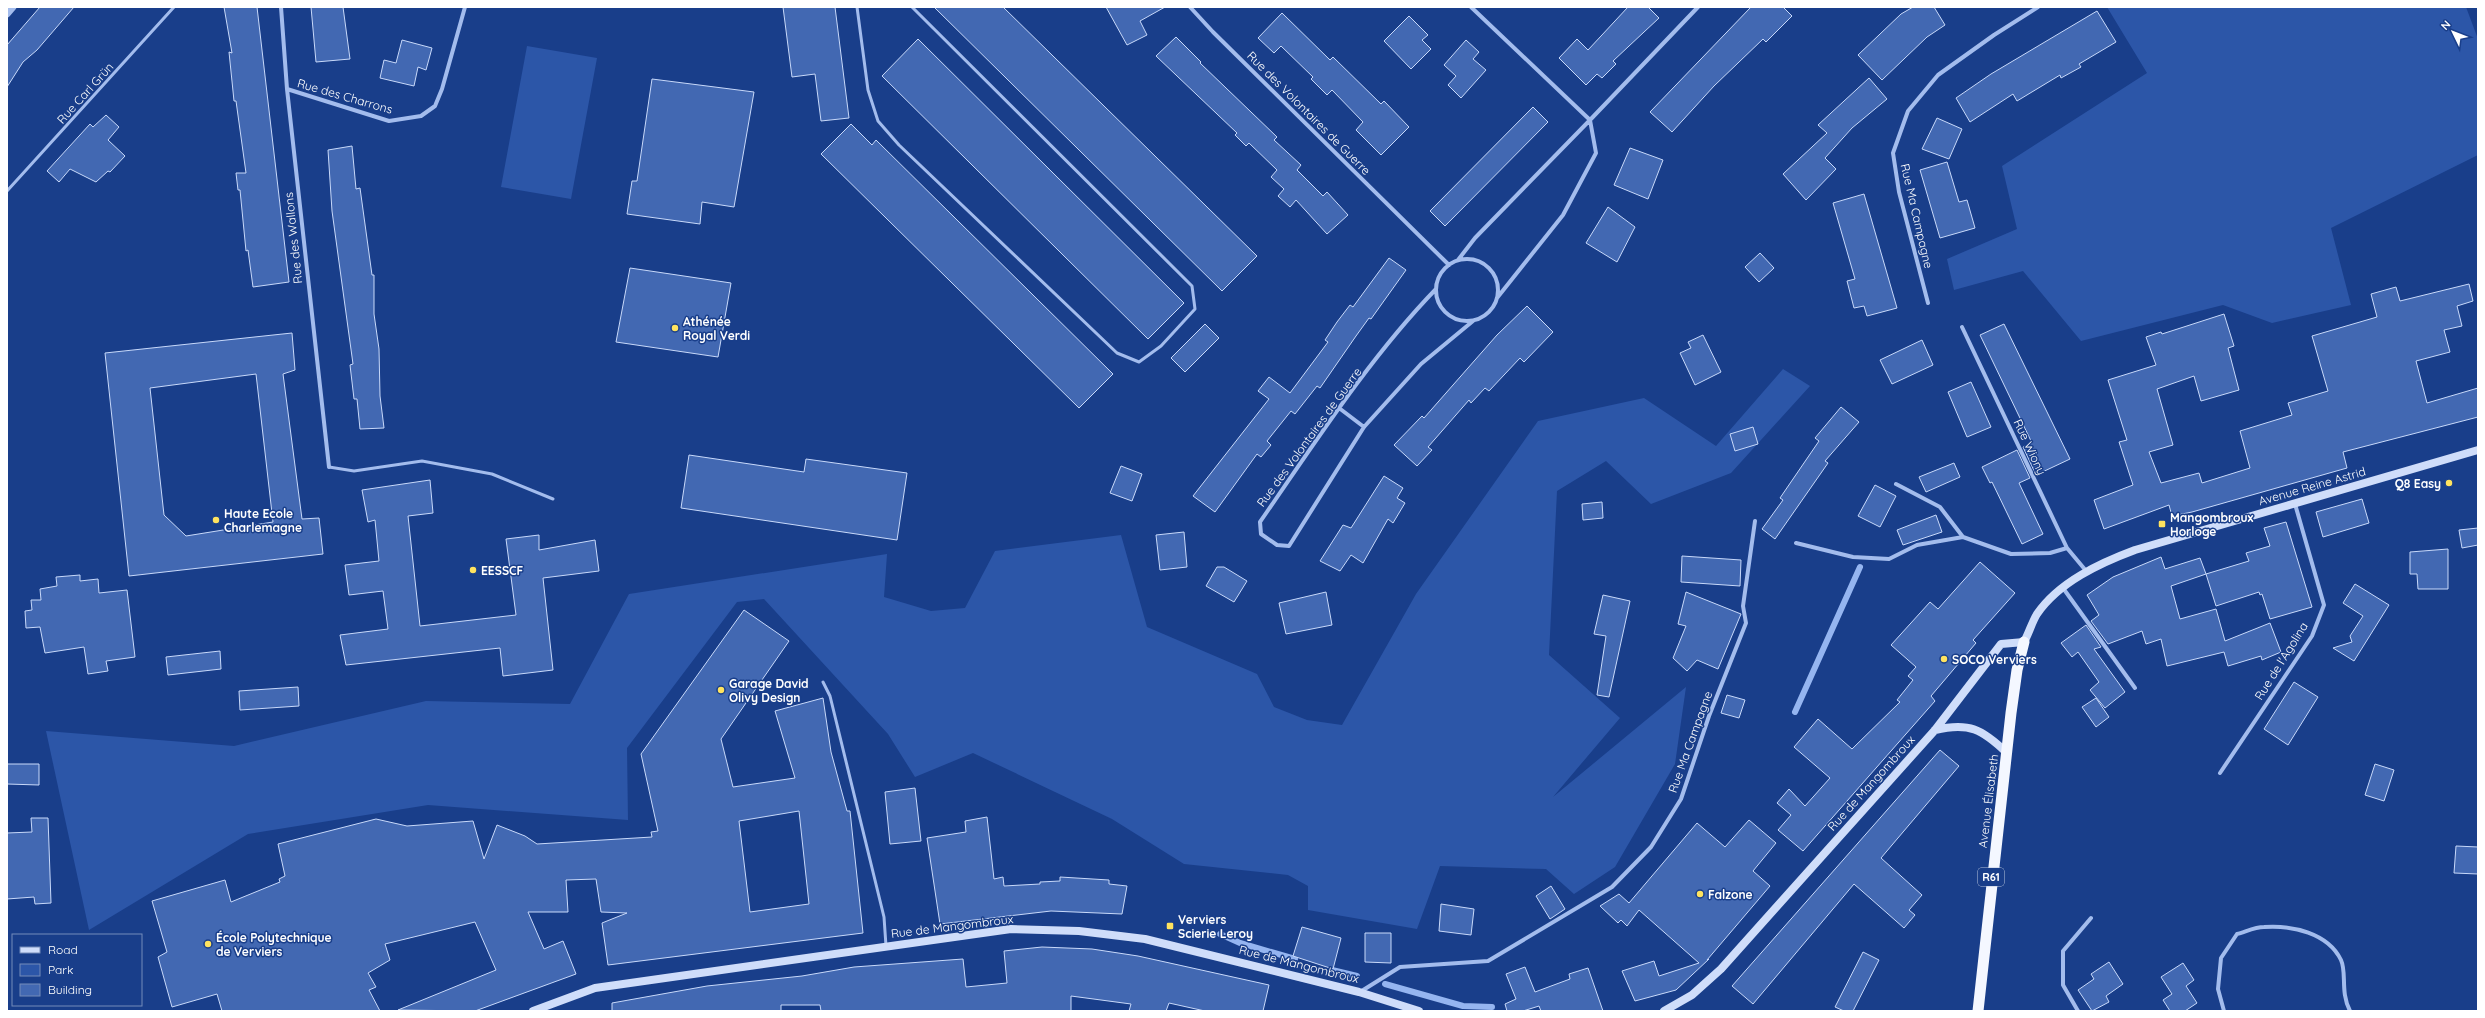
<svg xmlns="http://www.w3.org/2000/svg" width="2485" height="1018" viewBox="0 0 2485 1018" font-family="Quicksand,sans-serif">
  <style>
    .green { fill: #2c56a8 }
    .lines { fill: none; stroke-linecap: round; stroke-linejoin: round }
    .stream { stroke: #95b5f0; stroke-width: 6 }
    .building { fill: #4268b2; stroke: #c8d9fa; fill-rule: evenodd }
    .service { stroke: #a3bced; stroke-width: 3 }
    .minor { stroke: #a3bced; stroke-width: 4 }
    .tertiary { stroke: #a3bced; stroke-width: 7 }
    .secondary { stroke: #cfddfa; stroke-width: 8 }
    .trunk { stroke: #f4f7ff; stroke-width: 11 }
    .poi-dot { fill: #ffe35f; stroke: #193e8a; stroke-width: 1.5 }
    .labels { text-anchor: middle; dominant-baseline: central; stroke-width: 3; stroke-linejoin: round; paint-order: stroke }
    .shield { fill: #193e8a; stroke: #bac5dc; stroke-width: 1 }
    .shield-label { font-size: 11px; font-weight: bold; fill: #fff }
    .street-label { font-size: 12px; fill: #fff; stroke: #193e8a }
    .poi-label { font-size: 12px; font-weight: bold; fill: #fff; stroke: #193e8a; text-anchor: start }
  </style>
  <rect width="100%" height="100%" fill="#193e8a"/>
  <!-- green -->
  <path class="green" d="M 2107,7 L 2466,7 L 2478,39 L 2478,155 L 2331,228 L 2351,305 L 2272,323 L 2223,305 L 2081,341 L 2023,271 L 1954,290 L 1947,259 L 2017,229 L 2002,166 L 2147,73 Z
    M 527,46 L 597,58 L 571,199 L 501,187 Z
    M 1783,369 L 1810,386 L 1731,473 L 1651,504 L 1606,461 L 1557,491 L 1549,655 L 1620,718 L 1553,797 L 1686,687 L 1675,764 L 1615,867 L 1574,894 L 1546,869 L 1440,866 L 1417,929 L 1308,910 L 1308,886 L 1288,875 L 1184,864 L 1112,819 L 973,753 L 915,777 L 888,734 L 764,599 L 737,602 L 627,748 L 628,820 L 428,805 L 248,834 L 89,930 L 46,731 L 234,746 L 426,701 L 570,704 L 629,594 L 887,554 L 884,597 L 931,611 L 965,608 L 995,551 L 1121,535 L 1147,627 L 1257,674 L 1274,707 L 1307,720 L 1342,725 L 1416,594 L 1538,421 L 1644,398 L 1716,446 Z"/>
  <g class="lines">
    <!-- stream -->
    <path class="stream" d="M 1795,712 L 1860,567
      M 1220,934 L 1240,943 L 1295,959
      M 1332,970 L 1357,976
      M 1385,984 L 1463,1006 L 1492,1007"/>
  </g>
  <!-- building -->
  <path class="building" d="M 40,7 L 74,7 L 37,50 L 23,62 L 7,87 L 7,45 Z
    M 224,7 L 257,7 L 289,282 L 253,287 L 248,250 L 246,251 L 240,190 L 238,190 L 236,173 L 246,173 L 236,101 L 234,101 L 229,52 L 232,53 Z
    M 311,7 L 343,7 L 350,59 L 316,62 Z
    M 783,7 L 835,7 L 849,118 L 821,121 L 815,74 L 792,77 Z
    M 934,7 L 1003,7 L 1257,256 L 1222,291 Z
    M 1106,7 L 1165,7 L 1140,21 L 1147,35 L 1127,45 Z
    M 1628,7 L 1648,7 L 1659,18 L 1613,61 L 1616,64 L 1602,78 L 1597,74 L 1586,85 L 1559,58 L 1577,39 L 1588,50 Z
    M 1751,7 L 1783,7 L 1792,16 L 1766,42 L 1763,39 L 1714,86 L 1672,132 L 1650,112 Z
    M 1913,7 L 1934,7 L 1945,25 L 1927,37 L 1882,80 L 1858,55 L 1901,14 Z
    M 2097,11 L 2116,42 L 2079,64 L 2081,67 L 2061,78 L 2060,75 L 2017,101 L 2013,94 L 1970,122 L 1956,98 L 1991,74 Z
    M 1282,13 L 1330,60 L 1333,57 L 1381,104 L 1384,101 L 1409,127 L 1381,155 L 1356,130 L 1363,122 L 1332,90 L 1327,95 L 1311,79 L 1313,77 L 1281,46 L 1274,53 L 1258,38 Z
    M 1409,16 L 1428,35 L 1422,40 L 1431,49 L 1411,69 L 1384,41 Z
    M 1176,37 L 1201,62 L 1200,63 L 1277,137 L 1274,140 L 1301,165 L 1297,170 L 1323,196 L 1327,192 L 1348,215 L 1327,234 L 1296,200 L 1290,207 L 1278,196 L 1284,189 L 1271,177 L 1277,170 L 1249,143 L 1246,146 L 1235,135 L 1237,133 L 1156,56 Z
    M 918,39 L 1184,303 L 1148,339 L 882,76 Z
    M 402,40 L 432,48 L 426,70 L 418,67 L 414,86 L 380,78 L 384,60 L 396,63 Z
    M 1466,40 L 1479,52 L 1473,59 L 1486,70 L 1461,98 L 1448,85 L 1456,76 L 1444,65 Z
    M 1869,78 L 1887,99 L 1852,128 L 1825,158 L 1836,169 L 1806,200 L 1783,174 L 1827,133 L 1818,125 Z
    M 652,79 L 754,92 L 734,207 L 702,202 L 700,224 L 627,214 L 632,181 L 637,181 Z
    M 1533,107 L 1548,122 L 1445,226 L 1430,211 Z
    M 106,115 L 119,127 L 108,140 L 125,156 L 110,172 L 108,171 L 96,182 L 70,169 L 59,182 L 47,171 L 90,124 L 93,127 Z
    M 1937,118 L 1962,129 L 1949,159 L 1922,149 Z
    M 851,124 L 872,145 L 876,140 L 1113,374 L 1079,408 L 821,154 Z
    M 352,146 L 356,189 L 360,188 L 372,275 L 374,275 L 374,314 L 379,349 L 380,396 L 384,428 L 360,429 L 357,399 L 354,399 L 350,365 L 353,364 L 332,211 L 328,150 Z
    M 1630,148 L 1663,160 L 1648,199 L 1614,185 Z
    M 1947,162 L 1959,202 L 1967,200 L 1975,228 L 1940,238 L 1920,170 Z
    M 1864,194 L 1897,308 L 1867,316 L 1864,306 L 1854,308 L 1847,281 L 1855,279 L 1833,203 Z
    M 1608,207 L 1635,227 L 1617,262 L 1586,243 Z
    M 1760,253 L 1774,268 L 1759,282 L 1745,267 Z
    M 1389,258 L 1406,270 L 1371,319 L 1369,318 L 1356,336 L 1320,388 L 1317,386 L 1295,414 L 1291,411 L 1267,441 L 1271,445 L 1261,457 L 1257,454 L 1215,512 L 1193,496 L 1269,399 L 1258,391 L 1269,377 L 1290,393 L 1328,342 L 1325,340 L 1337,322 L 1350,305 L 1353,307 Z
    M 630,268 L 731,283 L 718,357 L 616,342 Z
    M 2469,284 L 2473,301 L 2457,306 L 2462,326 L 2444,330 L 2450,352 L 2416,361 L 2427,403 L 2478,388 L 2478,417 L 2343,452 L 2347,468 L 2192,512 L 2172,516 L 2169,505 L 2104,529 L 2094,500 L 2133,485 L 2119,442 L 2127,440 L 2108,380 L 2156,365 L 2146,337 L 2161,332 L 2162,334 L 2224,314 L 2234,346 L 2228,348 L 2239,390 L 2201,401 L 2194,376 L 2157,389 L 2173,445 L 2149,452 L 2161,483 L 2199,473 L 2202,483 L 2250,468 L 2240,431 L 2292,415 L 2288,403 L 2328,391 L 2312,336 L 2377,317 L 2371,294 L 2396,287 L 2400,301 Z
    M 1527,306 L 1553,332 L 1524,362 L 1520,358 L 1489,391 L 1485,388 L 1471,403 L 1469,400 L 1428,447 L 1432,450 L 1417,466 L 1394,445 L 1422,416 L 1424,418 L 1497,335 Z
    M 1205,324 L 1219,338 L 1185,372 L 1171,358 Z
    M 2004,324 L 2070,459 L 2036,475 L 2023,447 L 2032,443 L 1980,335 Z
    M 292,333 L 295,370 L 283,374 L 302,519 L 319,518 L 323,554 L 129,576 L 105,353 ZM 256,374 L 273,522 L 186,536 L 164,515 L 150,388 Z
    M 1703,335 L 1721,372 L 1695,385 L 1680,353 L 1691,348 L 1688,342 Z
    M 1922,340 L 1933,365 L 1892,384 L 1880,360 Z
    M 1971,382 L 1991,427 L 1967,437 L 1948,392 Z
    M 1841,407 L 1859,422 L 1825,461 L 1828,463 L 1775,539 L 1762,529 L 1783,500 L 1780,498 L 1819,441 L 1815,438 Z
    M 1753,427 L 1758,444 L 1735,451 L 1730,434 Z
    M 2017,450 L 2030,478 L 2019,483 L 2043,534 L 2022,544 L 1992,482 L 1990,483 L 1982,467 Z
    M 689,455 L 804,472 L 806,459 L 907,473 L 897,540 L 681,508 Z
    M 1954,463 L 1960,477 L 1926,492 L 1919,477 Z
    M 1121,466 L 1142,474 L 1132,501 L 1110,493 Z
    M 1384,476 L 1403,488 L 1397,498 L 1405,503 L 1393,523 L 1388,519 L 1363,563 L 1351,555 L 1340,571 L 1320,561 L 1343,525 L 1351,528 Z
    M 430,480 L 433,513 L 408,516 L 420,626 L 516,615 L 506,539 L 539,535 L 539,550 L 595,540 L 599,571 L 543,578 L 553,670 L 503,676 L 500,648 L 346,665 L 340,635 L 388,629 L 383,591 L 349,595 L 345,565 L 379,561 L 375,520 L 368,522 L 362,490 Z
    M 1875,485 L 1896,496 L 1880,527 L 1858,516 Z
    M 2362,499 L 2369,523 L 2323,537 L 2316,512 Z
    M 1602,502 L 1603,518 L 1583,520 L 1582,504 Z
    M 1936,515 L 1942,532 L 1903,545 L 1897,530 Z
    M 2286,522 L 2312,607 L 2270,619 L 2262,594 L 2260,595 L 2259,592 L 2216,606 L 2206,574 L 2249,561 L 2246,553 L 2270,546 L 2264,528 Z
    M 2478,528 L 2478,545 L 2462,548 L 2459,530 Z
    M 1184,532 L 1187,567 L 1160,570 L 1156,535 Z
    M 2448,549 L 2448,589 L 2418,589 L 2417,574 L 2410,574 L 2410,552 Z
    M 1682,556 L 1741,560 L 1740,586 L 1681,582 Z
    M 2161,557 L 2165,569 L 2200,558 L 2206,574 L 2171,586 L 2180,619 L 2216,609 L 2225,641 L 2270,623 L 2281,652 L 2262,660 L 2261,656 L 2228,666 L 2224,652 L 2167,666 L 2161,639 L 2146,644 L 2142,631 L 2108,644 L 2091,621 L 2099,615 L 2087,595 L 2113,577 Z
    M 1980,562 L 2015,593 L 1973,640 L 1976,643 L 1931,696 L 1935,701 L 1803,851 L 1778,830 L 1791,815 L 1777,803 L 1789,789 L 1805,806 L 1830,778 L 1794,747 L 1818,719 L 1852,749 L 1900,702 L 1897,700 L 1913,680 L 1908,676 L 1916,667 L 1891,645 L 1930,602 L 1938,609 Z
    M 1217,567 L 1224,567 L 1247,581 L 1234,602 L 1206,586 Z
    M 80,575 L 80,581 L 98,579 L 99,593 L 127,590 L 135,657 L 106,661 L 108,671 L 88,674 L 84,647 L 45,653 L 40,627 L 26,628 L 25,611 L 32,610 L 31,600 L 41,600 L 40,589 L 57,586 L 56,577 Z
    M 2355,584 L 2389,605 L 2354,661 L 2333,648 L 2352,642 L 2350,636 L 2363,616 L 2343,603 Z
    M 1326,592 L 1332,625 L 1286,634 L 1279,603 Z
    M 1686,592 L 1741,614 L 1718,669 L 1697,660 L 1687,671 L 1673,658 L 1686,626 L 1678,624 Z
    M 1603,595 L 1630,601 L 1609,697 L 1597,695 L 1606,636 L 1594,634 Z
    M 744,610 L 789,641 L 721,739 L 733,787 L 795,778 L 775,711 L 823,698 L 831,752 L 847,811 L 850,811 L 863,933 L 608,965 L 602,923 L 627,913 L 601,912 L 596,879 L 566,880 L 568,912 L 528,912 L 544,949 L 563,941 L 576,974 L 475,1011 L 398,1010 L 496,970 L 475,922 L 385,944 L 390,960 L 368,973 L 376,987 L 369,990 L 380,1011 L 222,1011 L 217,994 L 172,1007 L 158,957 L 167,952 L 152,901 L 225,880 L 231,902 L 280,882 L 279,879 L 285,876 L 278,844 L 376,819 L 407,826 L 473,821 L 484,859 L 497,825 L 525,836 L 537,844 L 652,837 L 651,832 L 658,831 L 641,754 ZM 799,811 L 809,904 L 750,912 L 739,821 Z
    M 2086,625 L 2101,647 L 2094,649 L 2125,692 L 2105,708 L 2090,690 L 2099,682 L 2078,652 L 2072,657 L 2061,643 Z
    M 220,651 L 221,669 L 168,675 L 166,657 Z
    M 2294,682 L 2318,697 L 2288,745 L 2264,729 Z
    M 298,687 L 299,706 L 240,710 L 239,691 Z
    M 1727,695 L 1745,700 L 1739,718 L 1721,713 Z
    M 2096,698 L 2109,717 L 2096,727 L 2082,707 Z
    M 1940,750 L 1959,766 L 1881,858 L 1922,895 L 1909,910 L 1915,915 L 1904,928 L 1854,884 L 1753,1004 L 1732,986 Z
    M 7,764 L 39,764 L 39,785 L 7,784 Z
    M 2375,764 L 2394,770 L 2384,801 L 2365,795 Z
    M 915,788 L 921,841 L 890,844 L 885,792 Z
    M 987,817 L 994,879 L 1003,877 L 1004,886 L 1040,884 L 1040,882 L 1060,881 L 1060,877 L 1109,880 L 1109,884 L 1127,886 L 1122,914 L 1051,911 L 940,924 L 927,838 L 966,832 L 965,821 Z
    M 31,818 L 48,818 L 51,903 L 35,904 L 34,897 L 7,899 L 7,833 L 32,832 Z
    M 1749,820 L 1776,843 L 1753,871 L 1770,886 L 1707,960 L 1709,959 L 1676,990 L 1635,1001 L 1622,971 L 1654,961 L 1659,976 L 1699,963 L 1639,910 L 1627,926 L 1621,920 L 1618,923 L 1600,906 L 1619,894 L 1629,903 L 1697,823 L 1725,847 Z
    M 2456,846 L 2478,847 L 2478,874 L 2454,873 Z
    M 1551,886 L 1565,909 L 1550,919 L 1536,896 Z
    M 1441,904 L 1474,909 L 1471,935 L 1439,931 Z
    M 1302,927 L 1341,938 L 1333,969 L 1293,956 Z
    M 1365,933 L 1391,933 L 1391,963 L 1365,962 Z
    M 1042,947 L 1092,949 L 1138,956 L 1269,985 L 1263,1011 L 1205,1011 L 1169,1003 L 1166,1011 L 1129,1011 L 1131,1004 L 1071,996 L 1071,1011 L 821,1011 L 820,1005 L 781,1005 L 781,1011 L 612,1011 L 612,1003 L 707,986 L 802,976 L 854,967 L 963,959 L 966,987 L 1007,983 L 1004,951 Z
    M 1863,952 L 1879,960 L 1853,1011 L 1844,1011 L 1835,1007 Z
    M 2109,962 L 2123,984 L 2106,996 L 2109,1002 L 2092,1011 L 2078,990 L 2094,979 L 2091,974 Z
    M 2183,963 L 2194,980 L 2186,986 L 2197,1003 L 2185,1011 L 2170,1011 L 2163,1000 L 2172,994 L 2161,977 Z
    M 1525,967 L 1535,992 L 1570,979 L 1569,974 L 1588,968 L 1603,1011 L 1541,1011 L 1539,1006 L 1523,1011 L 1507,1011 L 1505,1004 L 1516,999 L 1506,974 Z"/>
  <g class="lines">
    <!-- service -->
    <path class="service" d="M 857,7 L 868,90 L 878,121 L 899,145 L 1117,353 L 1139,362 L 1161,346 L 1195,309 L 1192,286 L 912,7
      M 7,191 L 174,7
      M 329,467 L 354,471 L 422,461 L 492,474 L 553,499
      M 823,682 L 830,696 L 884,917 L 886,946"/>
    <!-- minor -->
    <path class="minor" d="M 281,7 L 287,89 L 329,467
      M 1190,7 L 1213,32 L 1449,265
      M 1471,7 L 1590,120 L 1698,7
      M 287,89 L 389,121 L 421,116 L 435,106 L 442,89 L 465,7
      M1436 290a31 31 0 1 1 62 0a31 31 0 1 1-62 0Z
      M 1458,260 L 1475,238 L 1590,120 L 1596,153 L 1563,215 L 1497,298
      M 1436,289 C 1370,357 1314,444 1260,522 L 1261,534 L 1277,545 L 1289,546 L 1364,427 L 1421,364 L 1473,321
      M 1928,303 L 1899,192 L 1893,153 L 1908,111 L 1938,75 L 1994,35 L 2038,7
      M 1962,327 L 2067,548 L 2087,572
      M 1339,408 L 1364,427
      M 1896,484 L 1940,507 L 1963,537 L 2011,554 L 2050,553 L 2067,548
      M 1796,543 L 1853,557 L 1889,559 L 1917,545 L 1963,537
      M 2063,588 L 2135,688
      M 2220,773 L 2312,636 L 2324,605 L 2295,504
      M 1360,992 L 1400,967 L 1488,961 L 1612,887 L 1651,847 L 1681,799 L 1709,716 L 1746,623 L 1743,606 L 1755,521
      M 2078,1011 L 2063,985 L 2063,951 L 2091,918
      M 2224,1011 L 2218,989 L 2221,958 L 2237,934 C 2245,932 2255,927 2264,927 C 2292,925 2328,933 2341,960 C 2347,973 2340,992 2350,1011"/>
    <!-- tertiary -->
    <path class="tertiary" d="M 7,14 L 13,7"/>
    <!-- secondary -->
    <path class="secondary" d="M 1935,730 C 1969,722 1982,729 2007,753
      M 533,1011 L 595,988 L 1011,929 L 1079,931 L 1145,939 L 1359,992 L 1419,1011
      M 1664,1011 L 1692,995 L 1721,969 L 1935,730 L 2001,644 L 2024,642 C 2029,633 2032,622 2037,614 C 2059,582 2100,563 2135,550 L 2478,450"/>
    <!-- trunk -->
    <path class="trunk" d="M 1978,1011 L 2011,713 L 2017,670 L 2024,642"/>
  </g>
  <!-- markers -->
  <g class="poi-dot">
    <circle cx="675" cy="328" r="4"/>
    <circle cx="2449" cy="483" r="4"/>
    <circle cx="216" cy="520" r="4"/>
    <rect x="2158" y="520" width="8" height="8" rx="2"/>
    <circle cx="473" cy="570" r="4"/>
    <circle cx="1944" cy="659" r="4"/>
    <circle cx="721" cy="690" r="4"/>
    <circle cx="1700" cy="894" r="4"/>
    <rect x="1166" y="922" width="8" height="8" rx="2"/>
    <circle cx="208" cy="944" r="4"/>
  </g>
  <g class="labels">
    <!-- shield labels -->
    <rect class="shield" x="1978" y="868" width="26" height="18" rx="3"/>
    <g class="shield-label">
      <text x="1991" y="877">R61</text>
    </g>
    <!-- street labels -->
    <g class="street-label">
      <text transform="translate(85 93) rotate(-48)">Rue Carl Grün</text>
      <text transform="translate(345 96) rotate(16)">Rue des Charrons</text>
      <text transform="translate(1309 113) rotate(45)">Rue des Volontaires de Guerre</text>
      <text transform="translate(1917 216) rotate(77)">Rue Ma Campagne</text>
      <text transform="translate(293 238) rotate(-96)">Rue des Wallons</text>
      <text transform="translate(1309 437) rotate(-54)">Rue des Volontaires de Guerre</text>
      <text transform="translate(2030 447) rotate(65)">Rue Wiony</text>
      <text transform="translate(2312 486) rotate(-16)">Avenue Reine Astrid</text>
      <text transform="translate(2281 661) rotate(-58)">Rue de l'Agolina</text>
      <text transform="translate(1690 742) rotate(-70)">Rue Ma Campagne</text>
      <text transform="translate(1871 783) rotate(-48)">Rue de Mangombroux</text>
      <text transform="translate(1988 801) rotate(-83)">Avenue Élisabeth</text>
      <text transform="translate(952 926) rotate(-7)">Rue de Mangombroux</text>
      <text transform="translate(1299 964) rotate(14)">Rue de Mangombroux</text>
    </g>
    <!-- poi labels -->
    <g class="poi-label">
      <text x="683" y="321">Athénée<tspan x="683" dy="14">Royal Verdi</tspan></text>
      <text x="2441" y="483" text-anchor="end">Q8 Easy</text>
      <text x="224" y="513">Haute Ecole<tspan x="224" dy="14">Charlemagne</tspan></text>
      <text x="2170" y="517">Mangombroux<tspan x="2170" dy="14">Horloge</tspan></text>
      <text x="481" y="570">EESSCF</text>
      <text x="1952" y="659">SOCO Verviers</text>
      <text x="729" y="683">Garage David<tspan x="729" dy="14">Olivy Design</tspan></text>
      <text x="1708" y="894">Falzone</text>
      <text x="1178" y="919">Verviers<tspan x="1178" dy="14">Scierie Leroy</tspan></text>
      <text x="216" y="937">École Polytechnique<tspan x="216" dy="14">de Verviers</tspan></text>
    </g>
  </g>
  <!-- border -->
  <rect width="2485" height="1018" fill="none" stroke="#ffffff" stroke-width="16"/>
  <!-- legend -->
  <rect x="12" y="934" width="130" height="72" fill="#193e8a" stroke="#758bb9"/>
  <rect x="20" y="947" width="20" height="6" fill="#cfddfa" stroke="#758bb9"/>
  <text x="48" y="954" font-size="12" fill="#ffffff">Road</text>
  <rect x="20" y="964" width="20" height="12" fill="#2c56a8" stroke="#758bb9"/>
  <text x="48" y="974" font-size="12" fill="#ffffff">Park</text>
  <rect x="20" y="984" width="20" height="12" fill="#4268b2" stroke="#758bb9"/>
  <text x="48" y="994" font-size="12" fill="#ffffff">Building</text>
  <!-- north arrow -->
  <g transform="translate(2453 32) rotate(313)" stroke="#193e8a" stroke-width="3" paint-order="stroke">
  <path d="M0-3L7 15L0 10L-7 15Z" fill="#ffffff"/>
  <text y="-6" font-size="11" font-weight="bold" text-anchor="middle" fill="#ffffff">N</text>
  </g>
</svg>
